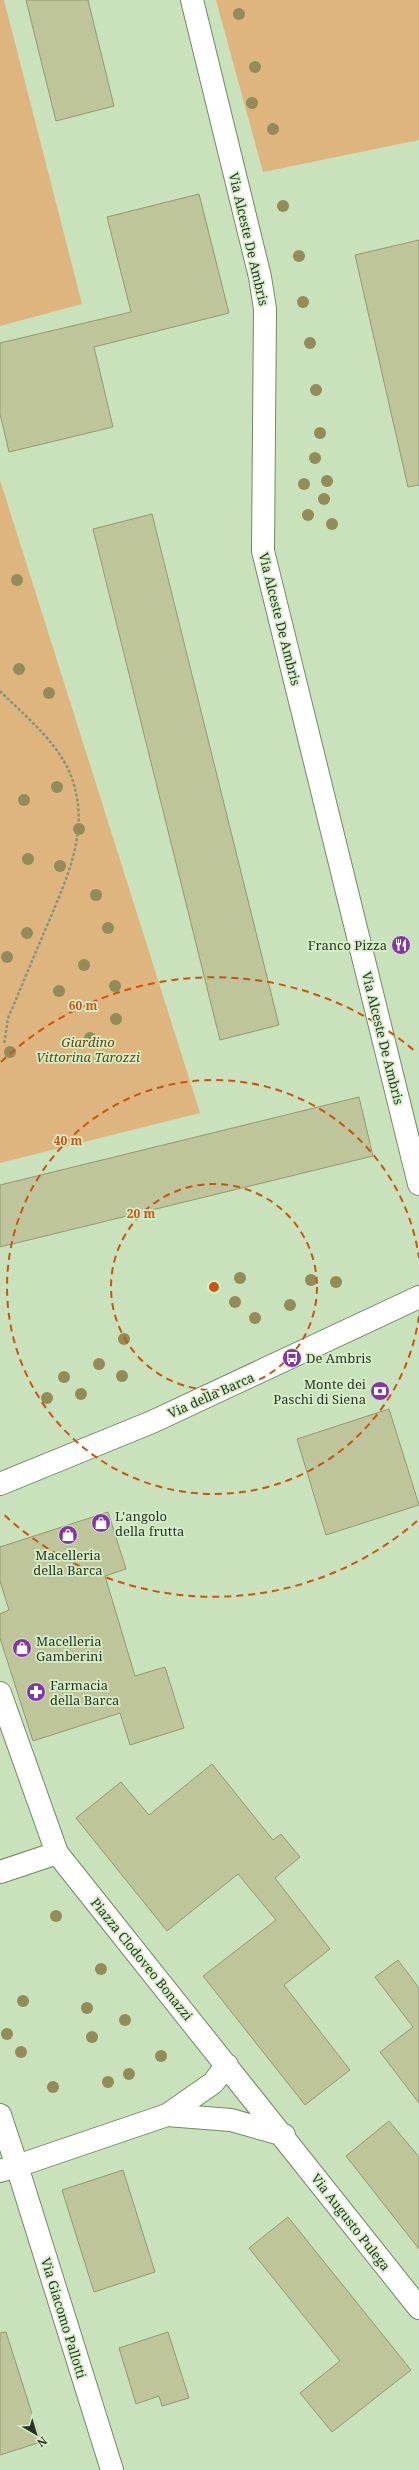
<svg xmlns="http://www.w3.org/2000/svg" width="419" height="2470" viewBox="0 0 419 2470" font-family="'Noto Serif',serif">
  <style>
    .green { fill: #deb57e }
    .building { fill: #bfc59a; stroke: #939970 }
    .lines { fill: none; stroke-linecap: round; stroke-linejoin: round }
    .minor-casing { stroke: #728966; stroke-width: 24 }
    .tertiary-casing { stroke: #728966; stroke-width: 24 }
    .path { stroke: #84967a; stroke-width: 2.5; stroke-dasharray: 3 2; stroke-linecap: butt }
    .minor { stroke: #fff; stroke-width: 22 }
    .tertiary { stroke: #fff; stroke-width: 22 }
    .tree { fill: #938b58 }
    .ring { fill: none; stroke: #cc5310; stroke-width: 2; stroke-dasharray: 7 5 }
    .labels { text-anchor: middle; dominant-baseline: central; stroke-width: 3.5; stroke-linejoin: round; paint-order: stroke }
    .street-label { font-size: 13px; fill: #2a3425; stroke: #d6efc8 }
    .poi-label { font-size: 13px; fill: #2a3425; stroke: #d6efc8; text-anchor: start }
    .park-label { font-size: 13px; font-style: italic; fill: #674407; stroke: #d6efc8 }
    .centre { fill: #cc5310; stroke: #d6efc8; stroke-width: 2 }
    .ring-label { font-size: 12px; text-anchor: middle; font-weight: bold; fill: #cc5310; stroke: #d6efc8; stroke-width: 3.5; stroke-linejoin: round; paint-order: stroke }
  </style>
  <rect width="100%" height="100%" fill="#c9e2bb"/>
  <!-- green -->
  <path class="green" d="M 0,0 L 4,0 L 82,304 L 0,326 Z
    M 216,0 L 419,0 L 419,140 L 263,172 Z
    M 0,480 L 200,1113 L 0,1163 Z"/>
  <!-- building -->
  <path class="building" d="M 26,0 L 88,0 L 114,106 L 56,121 Z
    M 199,194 L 229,313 L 94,347 L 113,427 L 9,452 L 0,414 L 0,343 L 131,312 L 107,217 Z
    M 419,240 L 419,485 L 408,487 L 355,255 Z
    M 152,514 L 279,1025 L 220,1040 L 93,529 Z
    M 359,1097 L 373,1156 L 0,1247 L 0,1185 Z
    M 389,1409 L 419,1505 L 326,1535 L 297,1439 Z
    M 108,1512 L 126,1569 L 105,1576 L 135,1676 L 165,1667 L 184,1728 L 130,1745 L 120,1713 L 33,1741 L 0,1638 L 0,1614 L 9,1610 L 0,1581 L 0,1547 Z
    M 212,1764 L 273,1840 L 281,1834 L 300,1857 L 275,1878 L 330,1949 L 284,1985 L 350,2070 L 305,2105 L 203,1976 L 276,1920 L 238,1874 L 167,1931 L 76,1818 L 121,1782 L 149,1815 Z
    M 398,1960 L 419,1988 L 419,2103 L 380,2052 L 413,2027 L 375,1977 Z
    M 389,2121 L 419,2157 L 419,2249 L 346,2156 Z
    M 123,2170 L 155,2272 L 94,2292 L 62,2190 Z
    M 288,2217 L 411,2370 L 332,2432 L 300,2393 L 340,2361 L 249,2248 Z
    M 6,2332 L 41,2442 L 0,2455 L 0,2333 Z
    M 168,2332 L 189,2398 L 162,2406 L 159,2396 L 136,2404 L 119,2348 Z"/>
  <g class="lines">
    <defs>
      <path id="minor" d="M 192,0 L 260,277 L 265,309 L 263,551 L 419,1184
        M 0,1693 L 57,1853 L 419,2308
        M 0,1872 L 57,1853
        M 0,2115 L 17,2166 L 167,2115 L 231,2120 L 284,2135
        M 167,2115 L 213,2083 L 227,2065
        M 0,2171 L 17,2166 L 112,2470"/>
      <path id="tertiary" d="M 0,1484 L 152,1422 L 419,1297"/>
    </defs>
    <!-- minor casing -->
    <use href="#minor" class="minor-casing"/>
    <!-- tertiary casing -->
    <use href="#tertiary" class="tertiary-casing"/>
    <!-- path -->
    <path class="path" d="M 0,691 C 24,715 55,740 69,771 C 93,826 67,878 46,928 C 33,958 21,988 8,1018 L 4,1045"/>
    <!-- minor -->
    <use href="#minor" class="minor"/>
    <!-- tertiary -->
    <use href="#tertiary" class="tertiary"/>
  </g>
  <!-- trees -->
  <g class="tree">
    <circle cx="239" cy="14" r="6"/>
    <circle cx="255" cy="67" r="6"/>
    <circle cx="252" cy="103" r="6"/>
    <circle cx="273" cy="129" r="6"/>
    <circle cx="283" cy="206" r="6"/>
    <circle cx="299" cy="256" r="6"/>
    <circle cx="303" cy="302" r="6"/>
    <circle cx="310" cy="343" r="6"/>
    <circle cx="316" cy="390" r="6"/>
    <circle cx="320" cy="433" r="6"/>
    <circle cx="315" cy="458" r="6"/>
    <circle cx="327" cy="481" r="6"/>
    <circle cx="304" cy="484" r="6"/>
    <circle cx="324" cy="499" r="6"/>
    <circle cx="308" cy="515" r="6"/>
    <circle cx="332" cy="524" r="6"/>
    <circle cx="17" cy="580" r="6"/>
    <circle cx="19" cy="669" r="6"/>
    <circle cx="49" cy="693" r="6"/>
    <circle cx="57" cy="787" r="6"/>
    <circle cx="24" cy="800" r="6"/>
    <circle cx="79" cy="829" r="6"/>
    <circle cx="28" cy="859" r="6"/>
    <circle cx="60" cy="866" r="6"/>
    <circle cx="96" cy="895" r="6"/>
    <circle cx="108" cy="928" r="6"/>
    <circle cx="27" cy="933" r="6"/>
    <circle cx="7" cy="957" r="6"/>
    <circle cx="84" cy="965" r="6"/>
    <circle cx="115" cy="986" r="6"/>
    <circle cx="59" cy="991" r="6"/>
    <circle cx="116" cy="1019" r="6"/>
    <circle cx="90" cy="1038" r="6"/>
    <circle cx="10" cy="1052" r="6"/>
    <circle cx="240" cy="1278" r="6"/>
    <circle cx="311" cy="1280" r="6"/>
    <circle cx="336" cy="1282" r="6"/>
    <circle cx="235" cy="1302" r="6"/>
    <circle cx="290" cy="1305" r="6"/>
    <circle cx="255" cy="1318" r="6"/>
    <circle cx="124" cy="1339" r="6"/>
    <circle cx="99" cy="1364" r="6"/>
    <circle cx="122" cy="1376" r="6"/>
    <circle cx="64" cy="1377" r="6"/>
    <circle cx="81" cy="1394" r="6"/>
    <circle cx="47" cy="1398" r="6"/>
    <circle cx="56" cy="1916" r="6"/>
    <circle cx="101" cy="1969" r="6"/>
    <circle cx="23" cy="2001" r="6"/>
    <circle cx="87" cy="2008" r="6"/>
    <circle cx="125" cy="2020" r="6"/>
    <circle cx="7" cy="2034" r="6"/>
    <circle cx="92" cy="2037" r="6"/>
    <circle cx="21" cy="2052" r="6"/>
    <circle cx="161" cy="2056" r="6"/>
    <circle cx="129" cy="2074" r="6"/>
    <circle cx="108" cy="2082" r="6"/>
    <circle cx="53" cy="2087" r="6"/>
  </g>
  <!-- distance rings -->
  <g class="ring">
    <circle cx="214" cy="1287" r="103"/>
    <path d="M419 1316A207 207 0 1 1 419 1258"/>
    <path d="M417 1521A310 310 0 0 1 1 1512M1 1062A310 310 0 0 1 417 1053"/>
  </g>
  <!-- icons -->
  <defs>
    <symbol id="restaurant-disc" viewBox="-11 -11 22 22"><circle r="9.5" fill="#8535a5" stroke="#d6efc8"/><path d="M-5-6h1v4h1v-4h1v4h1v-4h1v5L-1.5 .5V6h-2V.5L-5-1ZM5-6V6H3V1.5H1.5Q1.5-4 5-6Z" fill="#fff"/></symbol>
    <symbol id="bus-disc" viewBox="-11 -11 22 22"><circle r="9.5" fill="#8535a5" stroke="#d6efc8"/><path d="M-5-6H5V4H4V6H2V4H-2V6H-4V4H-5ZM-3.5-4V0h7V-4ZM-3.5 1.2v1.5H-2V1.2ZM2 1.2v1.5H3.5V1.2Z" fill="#fff"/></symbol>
    <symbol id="bank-disc" viewBox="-11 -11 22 22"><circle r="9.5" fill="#8535a5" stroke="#d6efc8"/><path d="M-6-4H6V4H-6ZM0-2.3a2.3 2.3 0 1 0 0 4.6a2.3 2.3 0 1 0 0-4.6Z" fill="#fff"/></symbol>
    <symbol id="shop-disc" viewBox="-11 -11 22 22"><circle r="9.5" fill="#8535a5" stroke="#d6efc8"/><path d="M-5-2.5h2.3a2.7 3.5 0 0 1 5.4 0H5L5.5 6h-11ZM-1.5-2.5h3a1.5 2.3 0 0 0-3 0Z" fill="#fff"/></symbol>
    <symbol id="pharmacy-disc" viewBox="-11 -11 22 22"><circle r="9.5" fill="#8535a5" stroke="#d6efc8"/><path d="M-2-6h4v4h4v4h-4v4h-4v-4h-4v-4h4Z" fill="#fff"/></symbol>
  </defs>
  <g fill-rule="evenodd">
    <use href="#restaurant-disc" x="390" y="934" width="22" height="22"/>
    <use href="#bus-disc" x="281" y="1347" width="22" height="22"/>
    <use href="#bank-disc" x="369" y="1380" width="22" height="22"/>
    <use href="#shop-disc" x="90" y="1512" width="22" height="22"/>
    <use href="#shop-disc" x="57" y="1524" width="22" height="22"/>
    <use href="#shop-disc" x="11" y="1637" width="22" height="22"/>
    <use href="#pharmacy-disc" x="25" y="1681" width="22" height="22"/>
  </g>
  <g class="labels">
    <!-- street labels -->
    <g class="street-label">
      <text transform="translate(249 239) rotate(77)">Via Alceste De Ambris</text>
      <text transform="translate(280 619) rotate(76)">Via Alceste De Ambris</text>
      <text transform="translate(383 1038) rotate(76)">Via Alceste De Ambris</text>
      <text transform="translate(211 1395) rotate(-24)">Via della Barca</text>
      <text transform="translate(142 1959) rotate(51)">Piazza Clodoveo Bonazzi</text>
      <text transform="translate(351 2222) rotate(52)">Via Augusto Pulega</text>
      <text transform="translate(64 2318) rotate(73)">Via Giacomo Pallotti</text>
    </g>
    <!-- poi labels -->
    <g class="poi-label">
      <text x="387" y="945" text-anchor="end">Franco Pizza</text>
      <text x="306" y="1358">De Ambris</text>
      <text x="366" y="1384" text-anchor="end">Monte dei<tspan x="366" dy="15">Paschi di Siena</tspan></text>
      <text x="115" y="1516">L'angolo<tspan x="115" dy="15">della frutta</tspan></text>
      <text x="68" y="1555" text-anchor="middle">Macelleria<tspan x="68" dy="15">della Barca</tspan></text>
      <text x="36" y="1641">Macelleria<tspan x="36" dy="15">Gamberini</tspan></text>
      <text x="50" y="1685">Farmacia<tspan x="50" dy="15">della Barca</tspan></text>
    </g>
    <!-- park labels -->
    <g class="park-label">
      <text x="88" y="1042">Giardino<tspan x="88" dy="15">Vittorina Tarozzi</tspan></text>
    </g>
  </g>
  <circle cx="214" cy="1287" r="6" class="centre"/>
  <g class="ring-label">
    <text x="83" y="1010">60 m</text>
    <text x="68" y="1145">40 m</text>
    <text x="141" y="1218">20 m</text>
  </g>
  <!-- north arrow -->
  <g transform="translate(36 2434) rotate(142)" stroke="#d6efc8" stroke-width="3" paint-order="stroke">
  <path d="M0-3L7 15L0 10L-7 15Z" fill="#2a3425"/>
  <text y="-6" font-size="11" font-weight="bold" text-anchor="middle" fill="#2a3425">N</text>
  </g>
</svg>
